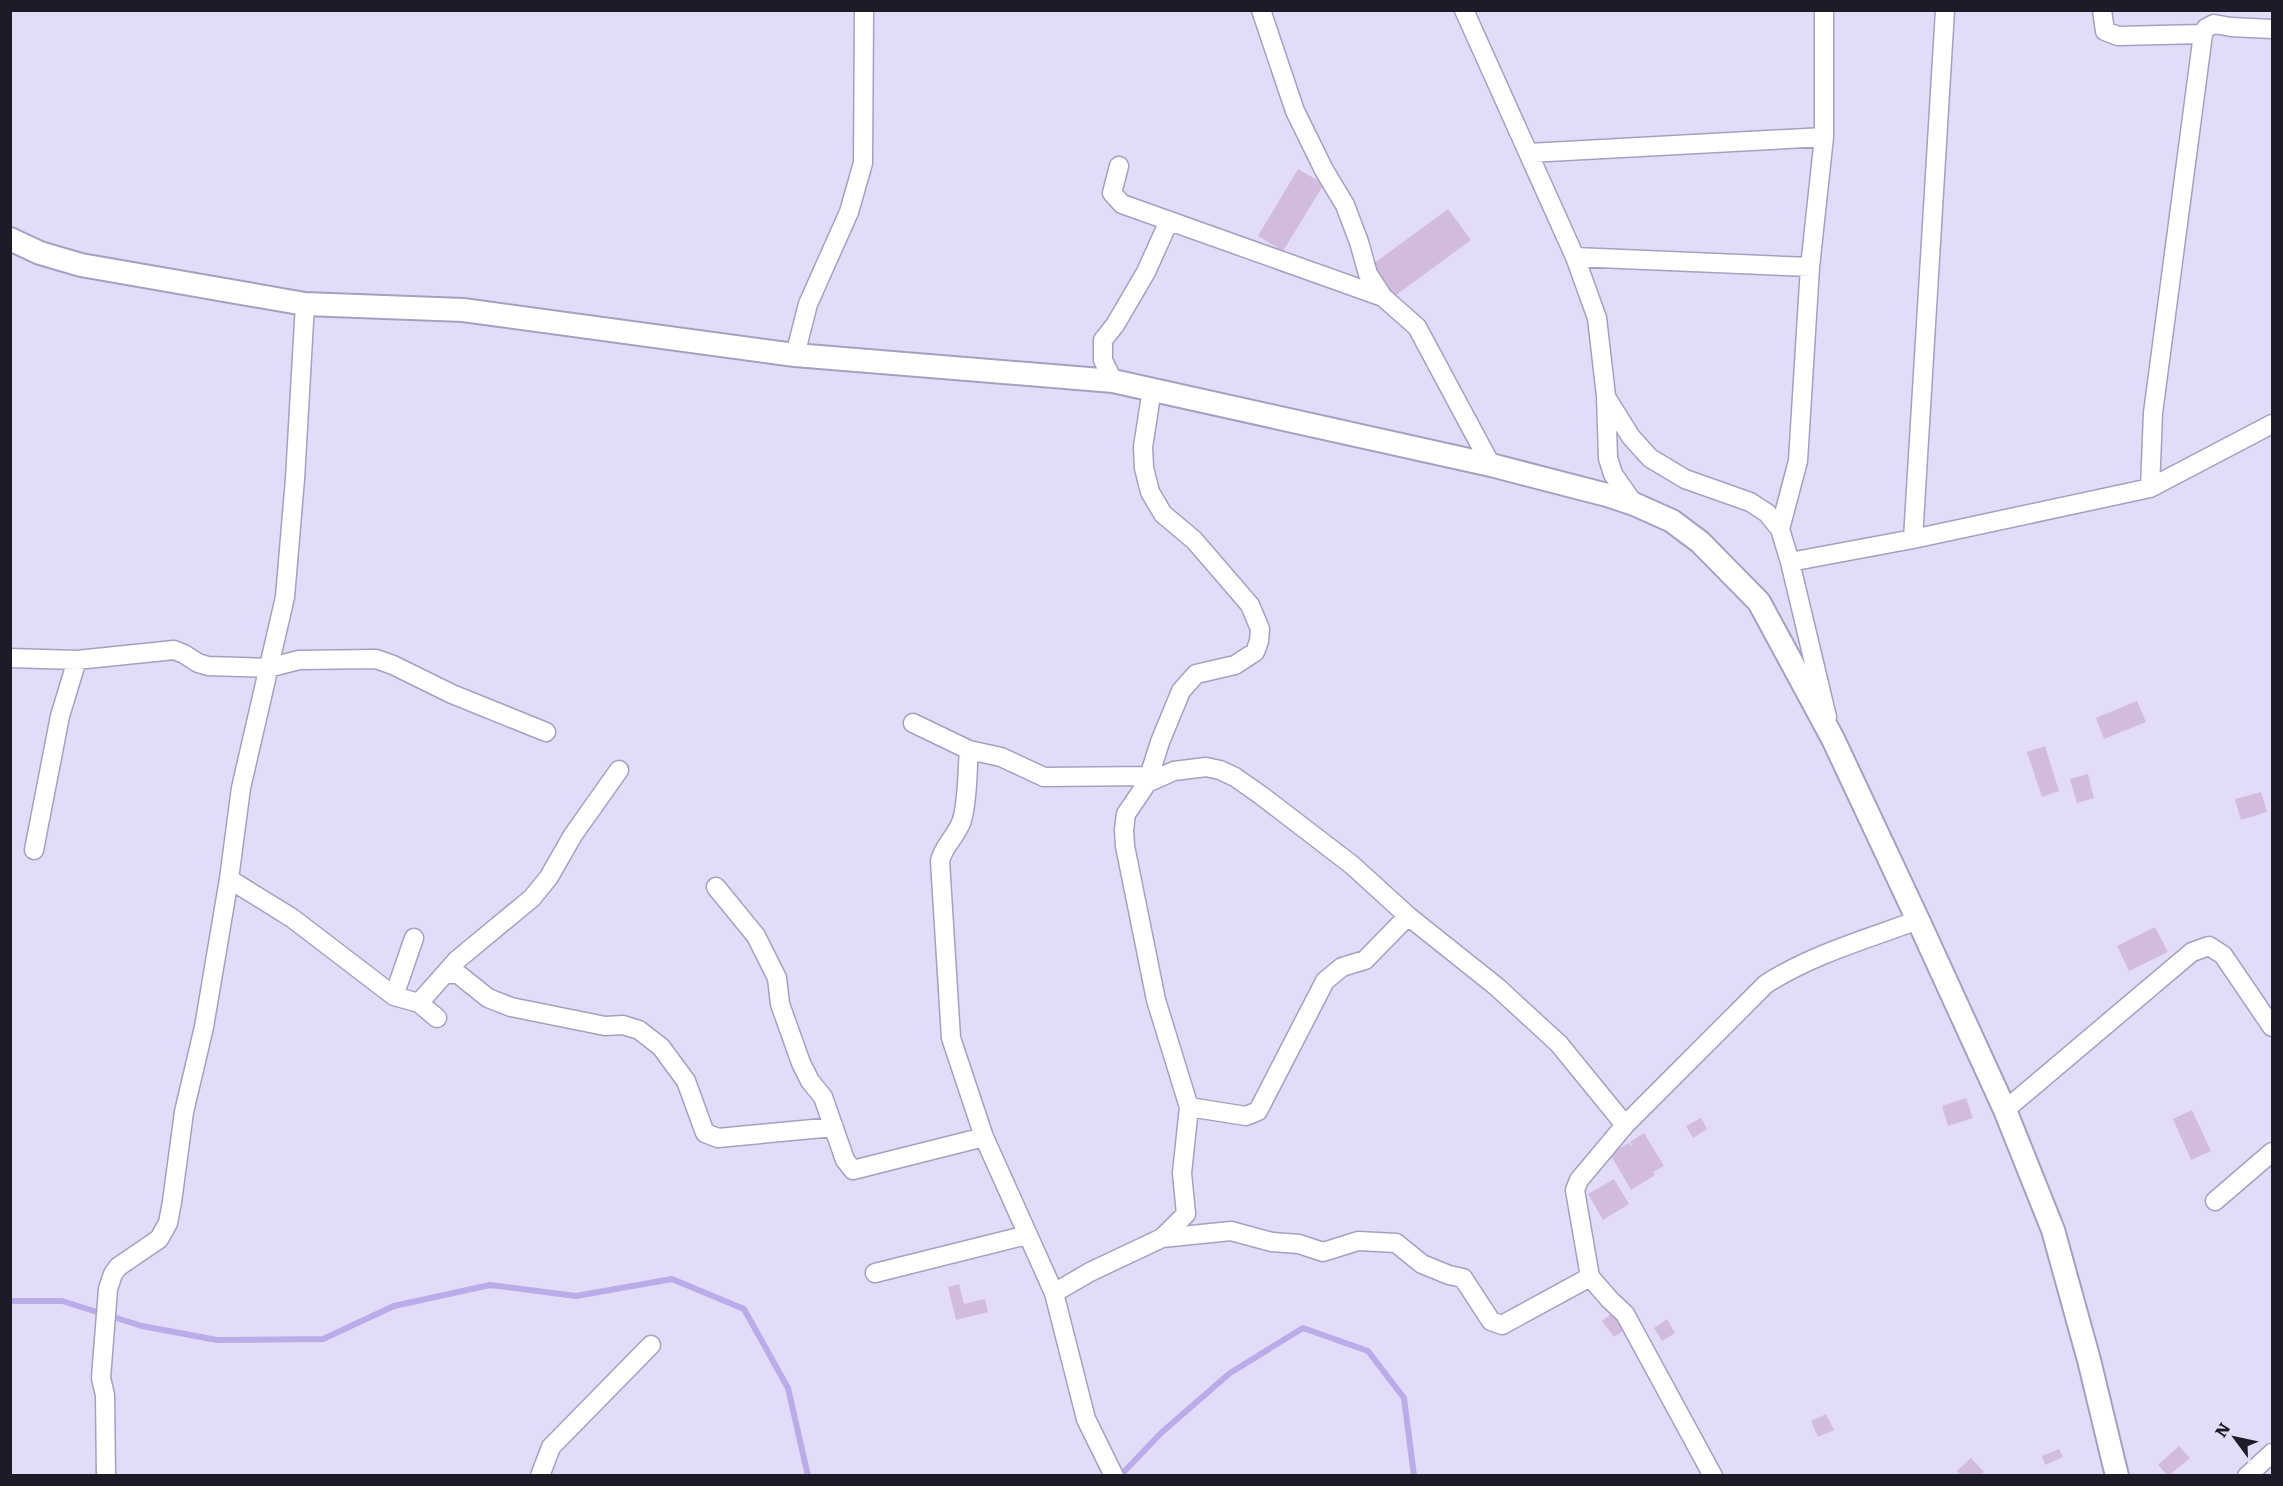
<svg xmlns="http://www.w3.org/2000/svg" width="2283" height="1486" viewBox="0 0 2283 1486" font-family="Literata,serif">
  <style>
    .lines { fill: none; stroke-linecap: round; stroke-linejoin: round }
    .stream { stroke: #baace9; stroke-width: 6 }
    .building { fill: #d2bcdd }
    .minor-casing { stroke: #a79fc2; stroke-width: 21 }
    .tertiary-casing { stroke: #a79fc2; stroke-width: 26 }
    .minor { stroke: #fff; stroke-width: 18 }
    .tertiary { stroke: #fff; stroke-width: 22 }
  </style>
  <rect width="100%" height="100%" fill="#e2dcf9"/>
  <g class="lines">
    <!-- stream -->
    <path class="stream" d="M 10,1301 L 62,1301 L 142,1326 L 217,1340 L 323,1339 L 394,1306 L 490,1285 L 576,1296 L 672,1279 L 744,1309 L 788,1388 L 808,1476
      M 1120,1476 L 1161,1433 L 1230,1373 L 1303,1328 L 1368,1351 L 1404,1398 L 1414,1476"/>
  </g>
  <!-- building -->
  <path class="building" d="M 1298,169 L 1324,184 L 1283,251 L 1258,236 Z
    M 1448,209 L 1471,240 L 1392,298 L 1369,267 Z
    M 2137,701 L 2146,722 L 2104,739 L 2096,718 Z
    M 2045,746 L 2059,791 L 2042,797 L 2027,752 Z
    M 2088,774 L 2094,798 L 2077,803 L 2070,779 Z
    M 2261,792 L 2267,812 L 2241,820 L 2235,799 Z
    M 2155,927 L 2168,952 L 2129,971 L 2117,946 Z
    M 1966,1098 L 1973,1118 L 1948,1126 L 1942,1106 Z
    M 2192,1110 L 2211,1151 L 2191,1160 L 2173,1119 Z
    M 1701,1118 L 1707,1129 L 1693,1138 L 1686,1126 Z
    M 1644,1133 L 1664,1166 L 1653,1172 L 1655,1175 L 1631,1190 L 1610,1154 L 1629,1143 L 1634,1149 L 1630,1142 Z
    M 1614,1179 L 1629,1204 L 1603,1220 L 1588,1194 Z
    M 959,1284 L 964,1304 L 985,1299 L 988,1312 L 956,1320 L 948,1287 Z
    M 1614,1312 L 1626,1329 L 1614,1337 L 1602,1321 Z
    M 1667,1319 L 1675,1333 L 1662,1341 L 1654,1328 Z
    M 1826,1414 L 1834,1430 L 1818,1437 L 1811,1421 Z
    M 2179,1446 L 2190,1458 L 2168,1476 L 2158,1465 Z
    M 2059,1449 L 2063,1457 L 2045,1465 L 2042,1456 Z
    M 1971,1458 L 1984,1472 L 1979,1476 L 1961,1476 L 1957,1471 Z"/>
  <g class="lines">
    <defs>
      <path id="minor" d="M 1261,10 L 1295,111 L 1324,170 L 1345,205 L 1359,242 L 1368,274 L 1383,297 L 1417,327 L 1491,465
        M 1464,10 L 1575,257 L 1597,318 L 1606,396 L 1608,458 L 1613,474 L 1634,504
        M 2102,10 L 2105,31 L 2118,36 L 2203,34
        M 1529,153 L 1824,137
        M 1119,166 L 1112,193 L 1122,204 L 1383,297
        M 1575,257 L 1810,267
        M 795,355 L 808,304 L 849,212 L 863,163 L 864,10
        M 1113,381 L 1103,360 L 1103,340 L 1115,325 L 1146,272 L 1169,221
        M 1152,389 L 1143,447 L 1144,468 L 1150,492 L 1163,514 L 1194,540 L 1250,605 L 1260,629 L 1259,641 L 1255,652 L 1235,665 L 1196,674 L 1181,691 L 1160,742 L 1147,783 L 1126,814 L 1124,830 L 1125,846 L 1156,1000 L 1189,1107 L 1182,1173 L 1186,1214 L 1162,1238
        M 1606,397 L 1631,437 L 1650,458 L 1685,479 L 1750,502 L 1767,513 L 1780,529 L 1790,562 L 1827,717
        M 2150,488 L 2153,413 L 2203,34 L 2206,28 L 2214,24 L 2231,27 L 2272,29
        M 1780,529 L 1798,461 L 1810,267 L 1824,137 L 1824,10
        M 1913,539 L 1945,10
        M 1790,562 L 1913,539 L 2150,488 L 2272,424
        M 10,658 L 77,660 L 174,650 L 184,654 L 198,663 L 208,666 L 268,668 L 299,660 L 376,659 L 393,665 L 452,694 L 546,732
        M 913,723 L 969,750 L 1001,757 L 1044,777 L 1149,776
        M 969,750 C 967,773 968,799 962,820 C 957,836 943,846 940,861 L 951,1038 L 984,1137 L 1054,1293 L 1086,1419 L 1114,1476
        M 1147,783 L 1174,771 L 1206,767 L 1220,770 L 1235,777 L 1262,796 L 1352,865 L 1408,916 L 1497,987 L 1559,1044 L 1625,1125
        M 34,850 L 60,716 L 77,660
        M 229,879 L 292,918 L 394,996 L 419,1003 L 437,1018
        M 716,887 L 756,936 L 777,978 L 780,1004 L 801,1063 L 810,1081 L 823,1097 L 845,1160 L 853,1170 L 984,1137
        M 445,974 L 458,974 L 488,998 L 511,1007 L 605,1026 L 623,1025 L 639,1030 L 661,1047 L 686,1081 L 705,1133 L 718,1138 L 834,1127
        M 394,996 L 414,938
        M 419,1003 L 457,960 L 532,898 L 549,877 L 573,835 L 619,770
        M 1189,1107 L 1246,1116 L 1258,1111 L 1325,981 L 1342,967 L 1365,960 L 1408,916
        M 2005,1110 L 2192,952 L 2209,946 L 2223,955 L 2272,1027
        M 2215,1201 L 2272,1152
        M 875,1273 L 1027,1235
        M 1054,1293 L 1090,1272 L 1162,1238 L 1231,1231 L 1272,1242 L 1299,1244 L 1323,1252 L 1358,1241 L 1396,1243 L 1422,1264 L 1449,1275 L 1463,1278 L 1491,1321 L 1502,1325 L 1590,1277
        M 106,1476 L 105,1395 L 101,1378 L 108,1289 L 113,1274 L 118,1267 L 159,1239 L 168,1223 L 172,1202 L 184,1112 L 204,1027 L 229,879 L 241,788 L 285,597 L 295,479 L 305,304
        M 540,1476 L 551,1447 L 651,1345
        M 1713,1476 L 1625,1314 L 1610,1300 L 1590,1277 L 1575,1190 L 1579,1180 L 1625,1125 L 1766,984 C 1813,954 1867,939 1918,920
        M 2247,1476 L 2272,1453"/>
      <path id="tertiary" d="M 10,239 L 40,253 L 81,265 L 305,304 L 463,310 L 795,355 L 1113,381 L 1491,465 L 1607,495 L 1634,504 L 1672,521 L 1700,542 L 1759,602 L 1833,739 L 1918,920 L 2005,1110 L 2053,1230 L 2089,1360 L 2117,1476"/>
    </defs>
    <!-- minor casing -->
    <use href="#minor" class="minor-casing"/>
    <!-- tertiary casing -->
    <use href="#tertiary" class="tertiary-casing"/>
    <!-- minor -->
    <use href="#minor" class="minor"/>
    <!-- tertiary -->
    <use href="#tertiary" class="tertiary"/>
  </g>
  <!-- border -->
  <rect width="2283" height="1486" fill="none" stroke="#1e1b28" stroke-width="24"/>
  <!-- north arrow -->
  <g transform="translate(2235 1438) rotate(303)" stroke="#e2dcf9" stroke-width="4.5" paint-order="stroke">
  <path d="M0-4.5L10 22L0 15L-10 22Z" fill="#1e1b28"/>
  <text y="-9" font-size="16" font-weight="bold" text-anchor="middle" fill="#1e1b28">N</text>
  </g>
</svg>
